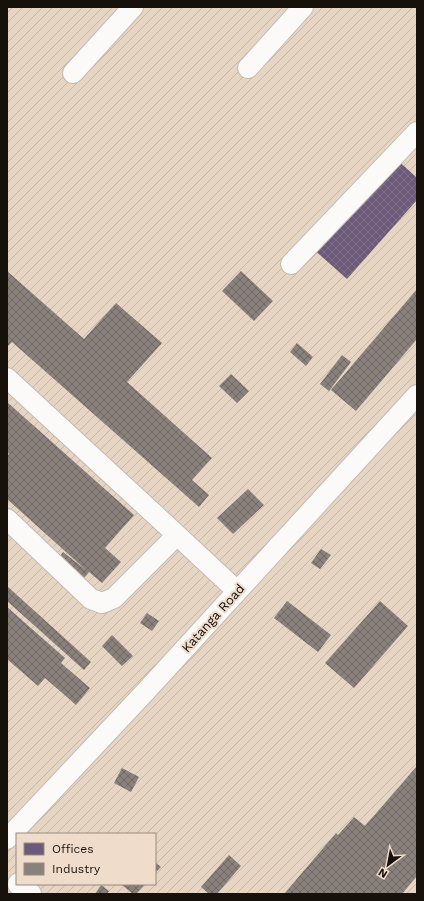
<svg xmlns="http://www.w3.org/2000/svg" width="424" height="901" viewBox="0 0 424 901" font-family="'Work Sans',sans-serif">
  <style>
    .industrial { fill: url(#industrial-furrows); fill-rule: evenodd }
    .offices { fill: url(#offices-cross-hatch) }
    .industry { fill: url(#industry-cross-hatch) }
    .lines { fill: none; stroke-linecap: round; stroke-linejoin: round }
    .minor-casing { stroke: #c3bbb3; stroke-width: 22 }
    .major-casing { stroke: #c3bbb3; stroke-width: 24 }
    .minor { stroke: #fbfaf8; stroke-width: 20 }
    .major { stroke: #fbfaf8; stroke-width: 22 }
    .labels { text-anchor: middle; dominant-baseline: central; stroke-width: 4; stroke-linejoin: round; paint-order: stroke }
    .street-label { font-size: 13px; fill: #17110b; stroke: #efdccb }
  </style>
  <defs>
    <pattern id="industrial-furrows" width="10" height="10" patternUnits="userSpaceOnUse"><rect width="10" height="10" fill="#e7d5c4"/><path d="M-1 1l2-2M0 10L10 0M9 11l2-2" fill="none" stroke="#c5b6a7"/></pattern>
    <pattern id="offices-cross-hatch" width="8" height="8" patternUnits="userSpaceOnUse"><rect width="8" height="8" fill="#6d597a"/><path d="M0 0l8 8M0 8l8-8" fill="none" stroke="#807189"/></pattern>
    <pattern id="industry-cross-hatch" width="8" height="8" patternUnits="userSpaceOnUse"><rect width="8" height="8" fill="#8a817c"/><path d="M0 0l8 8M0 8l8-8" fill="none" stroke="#706864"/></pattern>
  </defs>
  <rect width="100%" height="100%" fill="#e7ddd3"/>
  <!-- industrial -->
  <path class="industrial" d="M 7,7 L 417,7 L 417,894 L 7,894 ZM 17,834 L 155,834 L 155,884 L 17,884 Z"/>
  <!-- offices -->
  <path class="offices" d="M 392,155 L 417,178 L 417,200 L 347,279 L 311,247 Z"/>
  <!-- industry -->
  <path class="industry" d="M 7,271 L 84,339 L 116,303 L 162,343 L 127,382 L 212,458 L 192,480 L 209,495 L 199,507 L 12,342 L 7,347 Z
    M 241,271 L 273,301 L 254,321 L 222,291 Z
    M 417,289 L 417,339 L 356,411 L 331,390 Z
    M 297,343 L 313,357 L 306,366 L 290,352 Z
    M 342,355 L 351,362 L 329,391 L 320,384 Z
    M 231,374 L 249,391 L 237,403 L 219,386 Z
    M 7,402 L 134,515 L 105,548 L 121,562 L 102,583 L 89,572 L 80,583 L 55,563 L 63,552 L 86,570 L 7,499 L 7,456 L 9,454 L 7,452 Z
    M 248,489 L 264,505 L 233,534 L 217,518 Z
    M 321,549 L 331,555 L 320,569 L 311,563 Z
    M 7,586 L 91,662 L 84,670 L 7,601 Z
    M 287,601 L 331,635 L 318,652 L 274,618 Z
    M 380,601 L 408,626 L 354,688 L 325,663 Z
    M 7,607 L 65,658 L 61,663 L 90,688 L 76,705 L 45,678 L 38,686 L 7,659 Z
    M 147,613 L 159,621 L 152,631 L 140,623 Z
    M 112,635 L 133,656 L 122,666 L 102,646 Z
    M 417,766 L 417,876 L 402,894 L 284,894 L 336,833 L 338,835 L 354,817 L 365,826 Z
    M 122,768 L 139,777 L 131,792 L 114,783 Z
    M 229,855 L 241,866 L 217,894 L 209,894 L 201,887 Z
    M 155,862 L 161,867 L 155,873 Z
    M 123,884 L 145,884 L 136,894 L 133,894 L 122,885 Z
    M 101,885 L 109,891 L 107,894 L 95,894 Z"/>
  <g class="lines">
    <defs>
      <path id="minor" d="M 248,68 L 303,7
        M 73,73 L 133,7
        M 291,264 L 417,132
        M 7,378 L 177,535
        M 7,519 L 91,599 L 102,603 L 114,598 L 177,535 L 237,591
        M 7,839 L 147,690 L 417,395"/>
      <path id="major" d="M 19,884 L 30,894"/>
    </defs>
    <!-- minor casing -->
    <use href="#minor" class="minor-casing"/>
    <!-- major casing -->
    <use href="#major" class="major-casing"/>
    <!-- minor -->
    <use href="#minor" class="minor"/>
    <!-- major -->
    <use href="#major" class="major"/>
  </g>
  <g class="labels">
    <!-- street labels -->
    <g class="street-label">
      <text transform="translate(213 618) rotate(-48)">Katanga Road</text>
    </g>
  </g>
  <!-- border -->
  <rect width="424" height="901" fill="none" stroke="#17110b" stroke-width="16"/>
  <!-- legend -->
  <rect x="16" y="833" width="140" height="52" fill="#efdccb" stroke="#998b7e"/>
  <rect x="24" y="843" width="20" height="12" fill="#6d597a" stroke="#998b7e"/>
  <text x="52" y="853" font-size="12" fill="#17110b">Offices</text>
  <rect x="24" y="863" width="20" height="12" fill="#8a817c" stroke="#998b7e"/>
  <text x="52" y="873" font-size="12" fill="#17110b">Industry</text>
  <!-- north arrow -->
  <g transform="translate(388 865) rotate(212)" stroke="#efdccb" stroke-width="3" paint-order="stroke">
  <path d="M0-3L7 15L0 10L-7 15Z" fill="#17110b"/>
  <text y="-6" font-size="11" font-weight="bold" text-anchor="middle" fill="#17110b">N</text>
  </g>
</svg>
